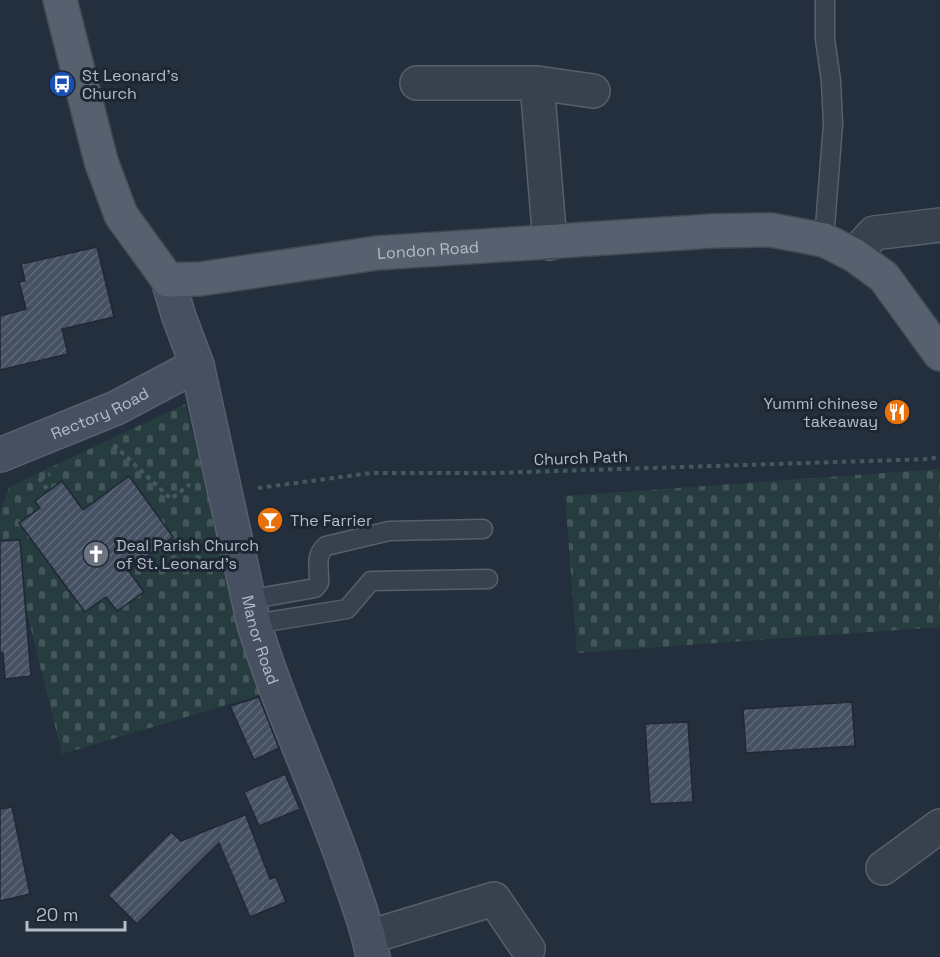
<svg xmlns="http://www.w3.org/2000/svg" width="940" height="957" viewBox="0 0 940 957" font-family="'Space Grotesk',sans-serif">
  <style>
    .cemetery { fill: url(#cemetery-stones) }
    .building { fill: url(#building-hatch); stroke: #1f2835; stroke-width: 1.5 }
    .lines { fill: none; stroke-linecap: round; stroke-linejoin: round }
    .lane-casing { stroke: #565f6c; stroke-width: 21 }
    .street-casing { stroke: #565f6c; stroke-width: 36 }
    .secondary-casing { stroke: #565f6c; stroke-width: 36 }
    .primary-casing { stroke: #414a57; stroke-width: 36 }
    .path { stroke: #44595c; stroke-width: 4; stroke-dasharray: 4.5 4.5; stroke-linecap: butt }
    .lane { stroke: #38414e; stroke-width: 18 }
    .street { stroke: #38414e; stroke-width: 33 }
    .secondary { stroke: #465061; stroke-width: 33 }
    .primary { stroke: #56606e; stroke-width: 33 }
    .labels { text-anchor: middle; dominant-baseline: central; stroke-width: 6; stroke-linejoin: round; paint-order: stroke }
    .poi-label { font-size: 16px; fill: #b4bcc9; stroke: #1d2633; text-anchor: start }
    .street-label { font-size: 16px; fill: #b4bcc9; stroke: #1d2633 }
  </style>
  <defs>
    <pattern id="cemetery-stones" width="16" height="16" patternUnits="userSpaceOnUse" patternTransform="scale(1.5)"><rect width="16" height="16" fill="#263c3f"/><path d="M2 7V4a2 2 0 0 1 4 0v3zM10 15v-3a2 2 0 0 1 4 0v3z" fill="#435659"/></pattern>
    <pattern id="building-hatch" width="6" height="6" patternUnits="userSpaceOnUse" patternTransform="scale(1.5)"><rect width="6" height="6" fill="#455162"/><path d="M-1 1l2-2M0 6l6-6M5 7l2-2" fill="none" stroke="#5d6877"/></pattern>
  </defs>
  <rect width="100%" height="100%" fill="#242f3e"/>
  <!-- cemetery -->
  <path class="cemetery" d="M 185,404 L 260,695 L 62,754 L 26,609 L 0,537 L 0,513 L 9,487 Z
    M 940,469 L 940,627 L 577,653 L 565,496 Z"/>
  <!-- building -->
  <path class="building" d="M 97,247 L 114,317 L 62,329 L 68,354 L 0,370 L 0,316 L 26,309 L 19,282 L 25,281 L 21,264 Z
    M 129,476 L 173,537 L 128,570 L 144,592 L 117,611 L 106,597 L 85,612 L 19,523 L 40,508 L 35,501 L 62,481 L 83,510 Z
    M 20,540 L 31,676 L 5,679 L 3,653 L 0,653 L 0,541 Z
    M 259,697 L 279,748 L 254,760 L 230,706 Z
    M 852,702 L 855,746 L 746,753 L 743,709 Z
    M 688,722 L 693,802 L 650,804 L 645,724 Z
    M 285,774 L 300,809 L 259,826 L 244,792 Z
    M 12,807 L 30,894 L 0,901 L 0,809 Z
    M 247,814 L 246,816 L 270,879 L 276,877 L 286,902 L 250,917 L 219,843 L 137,924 L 108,895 L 171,832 L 181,841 Z"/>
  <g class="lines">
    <defs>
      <path id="lane" d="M 824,240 L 833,124 L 831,81 L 825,39 L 825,0
        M 247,600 L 315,588 L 319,583 C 320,569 314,556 326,546 L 389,531 L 483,529
        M 254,624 L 347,609 L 371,581 L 488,579"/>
      <path id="street" d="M 417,83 L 537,83 L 550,243
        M 537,83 L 593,91
        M 854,255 L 874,233 L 940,225
        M 883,868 L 940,826
        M 369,937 L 494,899 L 528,949"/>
      <g id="secondary">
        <path id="s1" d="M 168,280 L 179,317 L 197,365 L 254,624 C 280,709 319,789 348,874 C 357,901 368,928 373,957"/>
        <path id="s2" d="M 0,455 L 116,408 L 197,365"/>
      </g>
      <g id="primary">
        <path id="s3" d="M 60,0 L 101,161 L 121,215 L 168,280 L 200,279 L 377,253 L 712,231 L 771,230 L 824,240 L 854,255 L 884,277 L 940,354"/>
      </g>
    </defs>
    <!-- lane casing -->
    <use href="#lane" class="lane-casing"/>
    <!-- street casing -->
    <use href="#street" class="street-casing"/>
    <!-- secondary casing -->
    <use href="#secondary" class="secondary-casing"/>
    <!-- primary casing -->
    <use href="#primary" class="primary-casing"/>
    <!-- path -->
    <path class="path" d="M 114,445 L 171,499 L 190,484
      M 39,478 L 47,489
      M 40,479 L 50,474
      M 258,488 L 371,473 L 495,473 L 931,459 L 940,456"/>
    <!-- lane -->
    <use href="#lane" class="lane"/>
    <!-- street -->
    <use href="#street" class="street"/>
    <!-- secondary -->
    <use href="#secondary" class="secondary"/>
    <!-- primary -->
    <use href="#primary" class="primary"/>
  </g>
  <!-- icons -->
  <defs>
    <symbol id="bus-disc" viewBox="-11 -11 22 22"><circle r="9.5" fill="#1a4fb4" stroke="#1d2633"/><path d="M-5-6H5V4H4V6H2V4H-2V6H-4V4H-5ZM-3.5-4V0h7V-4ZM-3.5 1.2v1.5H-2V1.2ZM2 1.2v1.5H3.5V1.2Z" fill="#fff"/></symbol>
    <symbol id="restaurant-disc" viewBox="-11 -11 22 22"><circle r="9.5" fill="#e8710a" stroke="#1d2633"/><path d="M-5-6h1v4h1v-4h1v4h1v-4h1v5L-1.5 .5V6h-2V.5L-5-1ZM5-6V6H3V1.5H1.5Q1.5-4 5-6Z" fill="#fff"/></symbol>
    <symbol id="bar-disc" viewBox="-11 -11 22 22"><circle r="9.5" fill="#e8710a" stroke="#1d2633"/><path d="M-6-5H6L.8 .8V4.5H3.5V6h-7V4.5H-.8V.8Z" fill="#fff"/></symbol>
    <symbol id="church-disc" viewBox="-11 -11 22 22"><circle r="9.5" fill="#6b7280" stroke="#1d2633"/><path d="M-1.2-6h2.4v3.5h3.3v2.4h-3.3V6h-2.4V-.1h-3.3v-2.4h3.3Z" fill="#fff"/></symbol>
  </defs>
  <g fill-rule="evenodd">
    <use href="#bus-disc" x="47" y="69" width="30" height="30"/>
    <use href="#restaurant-disc" x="882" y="397" width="30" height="30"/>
    <use href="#bar-disc" x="255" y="505" width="30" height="30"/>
    <use href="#church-disc" x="81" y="539" width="30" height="30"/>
  </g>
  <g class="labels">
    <!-- poi labels -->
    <g class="poi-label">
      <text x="82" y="75">St Leonard's<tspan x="82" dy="18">Church</tspan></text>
      <text x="878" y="403" text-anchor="end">Yummi chinese<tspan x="878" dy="18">takeaway</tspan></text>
      <text x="290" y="520">The Farrier</text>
      <text x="116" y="545">Deal Parish Church<tspan x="116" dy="18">of St. Leonard's</tspan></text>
    </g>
    <!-- street labels -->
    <g class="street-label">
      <text stroke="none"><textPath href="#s3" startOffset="566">London Road</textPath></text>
      <text stroke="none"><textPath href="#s2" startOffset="108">Rectory Road</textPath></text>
      <text transform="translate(581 458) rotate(-2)">Church Path</text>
      <text stroke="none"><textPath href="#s1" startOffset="372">Manor Road</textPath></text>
    </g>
  </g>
  <!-- scale -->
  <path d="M27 921v9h98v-9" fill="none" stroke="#b4bcc9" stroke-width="3"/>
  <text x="36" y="921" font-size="18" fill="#b4bcc9" stroke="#1d2633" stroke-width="4.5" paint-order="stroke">20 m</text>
</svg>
